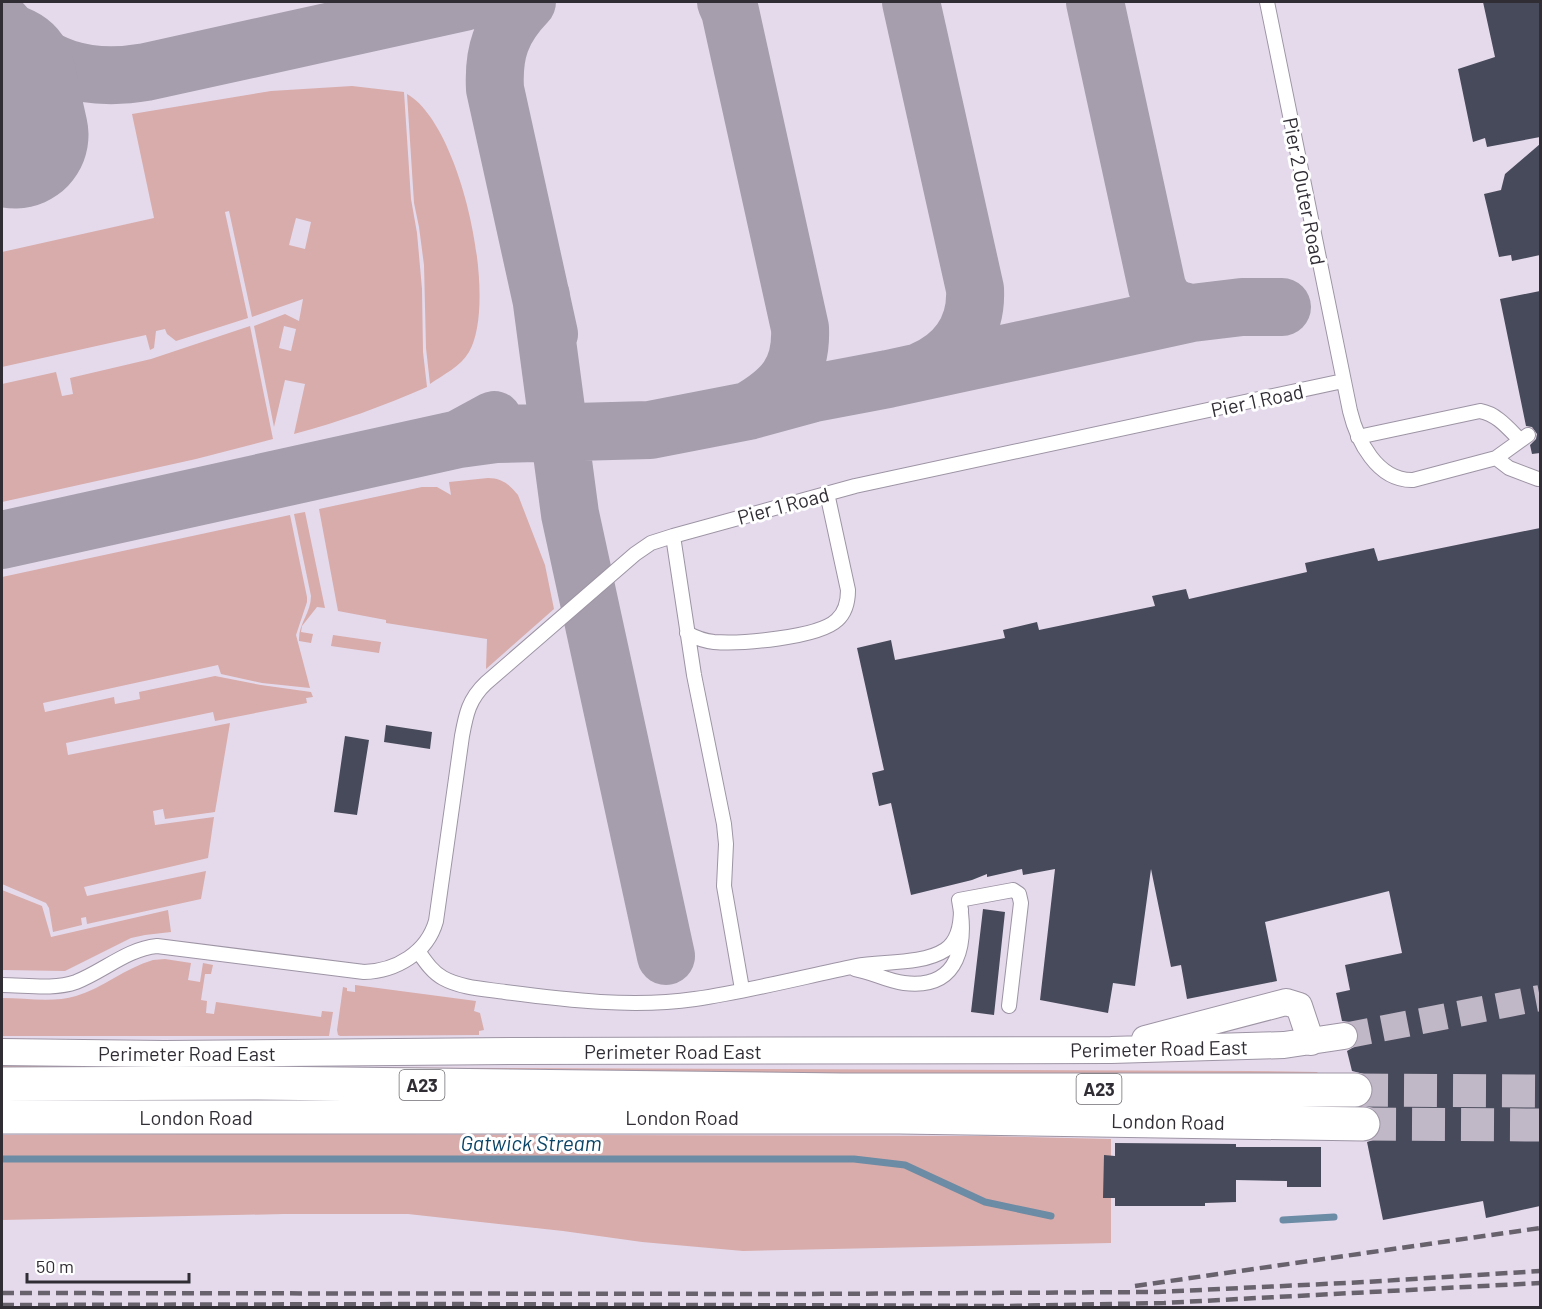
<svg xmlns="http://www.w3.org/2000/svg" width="1542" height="1309" viewBox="0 0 1542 1309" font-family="Barlow,sans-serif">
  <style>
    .green { fill: #d8acaa; fill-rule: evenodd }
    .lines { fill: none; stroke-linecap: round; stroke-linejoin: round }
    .stream { stroke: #6c8ba4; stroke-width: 7 }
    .taxiway { stroke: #a69eac; stroke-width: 58 }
    .runway { stroke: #a69eac; stroke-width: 147 }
    .building { fill: #474a5a }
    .street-tunnel { stroke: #c0b7c7; stroke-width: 26; stroke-dasharray: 26 13; stroke-linecap: butt }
    .primary-tunnel { stroke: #c0b7c7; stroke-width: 33; stroke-dasharray: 33 16; stroke-linecap: butt }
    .lane-casing { stroke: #9d94a4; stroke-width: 16 }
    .street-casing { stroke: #9d94a4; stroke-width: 28 }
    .primary-casing { stroke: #9d94a4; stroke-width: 35 }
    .lane { stroke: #fff; stroke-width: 14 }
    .street { stroke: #fff; stroke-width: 26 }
    .primary { stroke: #fff; stroke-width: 33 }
    .rail { stroke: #68626d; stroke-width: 4.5; stroke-dasharray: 12 6; stroke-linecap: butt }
    .labels { text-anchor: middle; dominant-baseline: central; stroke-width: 6; stroke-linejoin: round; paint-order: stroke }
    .shield { fill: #fff; stroke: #6f6c71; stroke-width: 1.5 }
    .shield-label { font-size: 18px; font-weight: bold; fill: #312d34 }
    .street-label { font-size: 20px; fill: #312d34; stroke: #fff }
    .water-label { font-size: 21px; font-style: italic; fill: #094366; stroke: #fff }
  </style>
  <rect width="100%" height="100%" fill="#e4daec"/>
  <!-- green -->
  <path class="green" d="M 352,86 L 404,92 L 411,199 L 417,233 L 422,289 L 423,352 L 427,387 C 383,406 340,422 294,434 L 305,384 L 285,380 L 274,427 L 254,326 L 285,314 L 299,321 L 303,299 L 252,317 L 229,211 L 225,212 L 248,318 L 176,341 L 167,334 L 165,329 L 156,331 L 154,348 L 150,350 L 146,335 L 2,367 L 2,252 L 154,218 L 132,114 L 271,91 ZM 296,218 L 311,222 L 305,249 L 289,245 ZM 284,326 L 296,329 L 291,351 L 279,348 Z
    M 407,94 C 461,124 499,300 469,352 C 461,366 443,375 430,384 L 426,348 L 424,265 L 419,227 L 414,203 Z
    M 250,326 L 273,439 L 196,459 L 2,502 L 2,384 L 56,372 L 62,396 L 73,394 L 70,378 L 151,359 Z
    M 488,478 C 502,478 510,485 518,495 L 545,565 L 554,609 L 486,669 L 487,639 L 386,623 L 386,620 L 338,611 L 319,509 L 422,487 L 437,487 L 451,495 L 449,482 Z
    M 305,512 L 325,608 L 317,607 L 302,626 L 301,632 L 313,634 L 311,643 L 299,641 C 298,624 311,613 311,596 L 294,514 Z
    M 290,515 L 307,597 L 307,602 L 296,635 L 310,688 L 262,683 L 221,674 L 218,665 L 43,703 L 45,712 L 114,697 L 115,704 L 140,699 L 139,692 L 215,676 L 261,685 L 311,692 L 313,697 L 306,698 L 307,703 L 215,721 L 213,712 L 66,743 L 68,755 L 230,723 L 215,812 L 165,819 L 163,809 L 153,811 L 155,825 L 214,817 L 208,858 L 84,887 L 87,896 L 206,871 L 201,899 L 87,924 L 86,917 L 81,918 L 82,925 L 53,932 L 49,908 L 46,903 L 2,884 L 2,577 Z
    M 333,635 L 381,642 L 379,653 L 331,646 Z
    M 2,890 L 42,906 L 51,937 L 168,910 L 171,932 L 145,935 L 131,938 L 65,971 L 2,970 Z
    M 153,960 L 165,959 L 191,963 L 188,980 L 200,982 L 203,963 L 213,965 L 211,974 L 205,974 L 201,1000 L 207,1001 L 206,1013 L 214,1014 L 216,1002 L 321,1017 L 322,1011 L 333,1012 L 329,1036 L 2,1036 L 2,998 C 25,998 54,1003 76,996 C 103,988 125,968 153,960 Z
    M 355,985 L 476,1001 L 474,1011 L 480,1013 L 484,1030 L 479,1031 L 479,1035 L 340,1036 L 338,1035 L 337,1030 L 343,987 L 347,988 L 347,991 L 355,992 Z
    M 2,1066 L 1246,1071 L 1318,1072 L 1313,1076 L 2,1077 Z
    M 219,1134 L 985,1136 L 1111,1139 L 1111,1243 L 743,1251 L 642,1242 L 563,1231 L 408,1214 L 284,1214 L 2,1220 L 2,1135 Z"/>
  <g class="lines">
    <!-- stream -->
    <path class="stream" d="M 2,1159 L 854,1159 L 905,1165 L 985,1202 L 1051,1216
      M 1283,1220 L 1334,1217"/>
    <!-- taxiway -->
    <path class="taxiway" d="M 527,2 C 501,29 493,52 495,89 L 549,334
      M 726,2 L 730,11 L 800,328 C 802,371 783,391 748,411
      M 911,2 L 975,289 C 977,327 957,356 922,371
      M 1095,2 L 1157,287 C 1164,305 1174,310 1192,313
      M 2,23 C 40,69 88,82 146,72 L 464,2
      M 541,296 L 570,514 L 666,956
      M 459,439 L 496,434 L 650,430 L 748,411 L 814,393 L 888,379 L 1192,313 L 1242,307 L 1282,307
      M 2,540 L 459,439 L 494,420"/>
    <!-- runway -->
    <path class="runway" d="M 2,77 L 15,135"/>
  </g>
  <!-- building -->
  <path class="building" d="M 1483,2 L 1540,2 L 1540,137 L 1487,147 L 1485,138 L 1473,142 L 1458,69 L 1495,57 Z
    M 1540,144 L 1540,255 L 1512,261 L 1511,255 L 1499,257 L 1484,194 L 1501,190 L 1505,174 Z
    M 1540,291 L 1540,453 L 1532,454 L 1530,445 L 1536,439 L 1537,434 L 1532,427 L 1526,426 L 1500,299 Z
    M 1540,528 L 1540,1206 L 1486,1218 L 1483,1201 L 1383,1220 L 1367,1142 L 1373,1140 L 1379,1134 L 1382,1124 L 1379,1114 L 1373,1108 L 1365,1106 L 1371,1099 L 1374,1091 L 1371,1081 L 1364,1074 L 1352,1071 L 1347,1051 L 1354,1047 L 1358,1042 L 1359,1033 L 1356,1027 L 1350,1022 L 1342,1021 L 1336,993 L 1350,990 L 1345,965 L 1402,953 L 1389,891 L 1265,922 L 1277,981 L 1187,999 L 1181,965 L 1171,967 L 1151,869 L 1135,986 L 1113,983 L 1108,1013 L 1040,1000 L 1055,869 L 1023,875 L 1022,869 L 987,877 L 987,874 L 972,880 L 911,895 L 891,803 L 879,806 L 872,773 L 884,770 L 857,648 L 891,640 L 895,660 L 1005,638 L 1003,630 L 1037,622 L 1039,630 L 1155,606 L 1152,596 L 1186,589 L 1189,599 L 1307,572 L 1305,563 L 1374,548 L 1378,561 Z
    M 386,725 L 432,732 L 430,749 L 384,742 Z
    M 345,736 L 369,740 L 357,815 L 334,812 Z
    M 983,909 L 1005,912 L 994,1015 L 971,1012 Z
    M 1115,1143 L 1236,1144 L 1236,1147 L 1321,1147 L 1321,1187 L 1287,1187 L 1287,1181 L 1236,1180 L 1236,1202 L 1205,1203 L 1205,1206 L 1115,1206 L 1115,1198 L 1103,1198 L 1104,1155 L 1115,1156 Z"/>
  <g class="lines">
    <!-- street-tunnel -->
    <path class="street-tunnel" d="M 1344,1036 L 1540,998"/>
    <!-- primary-tunnel -->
    <path class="primary-tunnel" d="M 1355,1090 L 1540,1091
      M 1363,1124 L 1540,1125"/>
    <defs>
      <path id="lane" d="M 1267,2 L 1350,411 C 1357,440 1377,481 1413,480 L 1496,458 L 1528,435
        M 1358,437 L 1480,411 C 1497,414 1508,428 1520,440
        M 1496,458 L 1509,468 L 1538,479
        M 687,633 C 696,638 704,641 714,642 C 740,644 818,638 837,620 C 846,612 848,602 848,590 L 827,493
        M 418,951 C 425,961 432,972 443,978 C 461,988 485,989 505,992 C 567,1000 633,1008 695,999 C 749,991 803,977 856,966 C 882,961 922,965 945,950 C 959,941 961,924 961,909
        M 855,969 C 872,972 887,981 904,983 C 961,990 967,942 959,900 L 1013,890 L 1019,894 L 1021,903 L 1009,1006
        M 2,985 C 25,985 54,990 76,982 C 104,971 127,949 157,946 L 364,972 C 396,971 427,953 436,921 L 462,736 C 466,714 469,699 486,683 L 635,554 L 651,543 L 673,536
        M 742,989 L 724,886 L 726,844 L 724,824 L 694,675 L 673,536 L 855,486 L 1343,381"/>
      <path id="street" d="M 1145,1039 L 1286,1002 L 1299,1006 L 1311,1042
        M 2,1052 L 164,1054 L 517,1051 L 1111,1050 L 1284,1045 L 1344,1036"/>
      <path id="primary" d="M 2,1084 L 258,1083 L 842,1090 L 1355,1090
        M 2,1117 L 899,1117 L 1363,1124"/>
    </defs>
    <!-- lane casing -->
    <use href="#lane" class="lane-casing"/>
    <!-- street casing -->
    <use href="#street" class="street-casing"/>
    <!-- primary casing -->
    <use href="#primary" class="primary-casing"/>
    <!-- lane -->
    <use href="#lane" class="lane"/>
    <!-- street -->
    <use href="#street" class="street"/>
    <!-- primary -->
    <use href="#primary" class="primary"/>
    <!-- rail -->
    <path class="rail" d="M 1135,1286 L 1540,1228
      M 2,1293 L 800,1294 L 1158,1292 L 1366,1282 L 1540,1271
      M 2,1305 L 435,1304 L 1006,1306 L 1164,1303 L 1540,1283"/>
  </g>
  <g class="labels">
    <!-- shield labels -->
    <g class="shield">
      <rect x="399.5" y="1070" width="45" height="30" rx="4.5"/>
      <rect x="1076.5" y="1074" width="45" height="30" rx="4.5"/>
    </g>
    <g class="shield-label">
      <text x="422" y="1085">A23</text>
      <text x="1099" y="1089">A23</text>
    </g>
    <!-- street labels -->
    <g class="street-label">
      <text transform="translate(1305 191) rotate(79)">Pier 2 Outer Road</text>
      <text transform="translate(1257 400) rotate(-12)">Pier 1 Road</text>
      <text transform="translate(783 505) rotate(-15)">Pier 1 Road</text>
      <text transform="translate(1159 1048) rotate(-1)">Perimeter Road East</text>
      <text x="673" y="1051">Perimeter Road East</text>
      <text x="187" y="1053">Perimeter Road East</text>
      <text x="196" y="1117">London Road</text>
      <text x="682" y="1117">London Road</text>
      <text transform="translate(1168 1121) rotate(1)">London Road</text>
    </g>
    <!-- water labels -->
    <g class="water-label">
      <text x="531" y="1142">Gatwick Stream</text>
    </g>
  </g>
  <!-- border -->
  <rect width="1542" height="1309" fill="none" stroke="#312d34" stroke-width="6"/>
  <!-- scale -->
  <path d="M27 1273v9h162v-9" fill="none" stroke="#312d34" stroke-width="3"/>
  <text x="36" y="1273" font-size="18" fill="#312d34" stroke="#ffffff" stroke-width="4.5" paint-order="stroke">50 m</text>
</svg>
